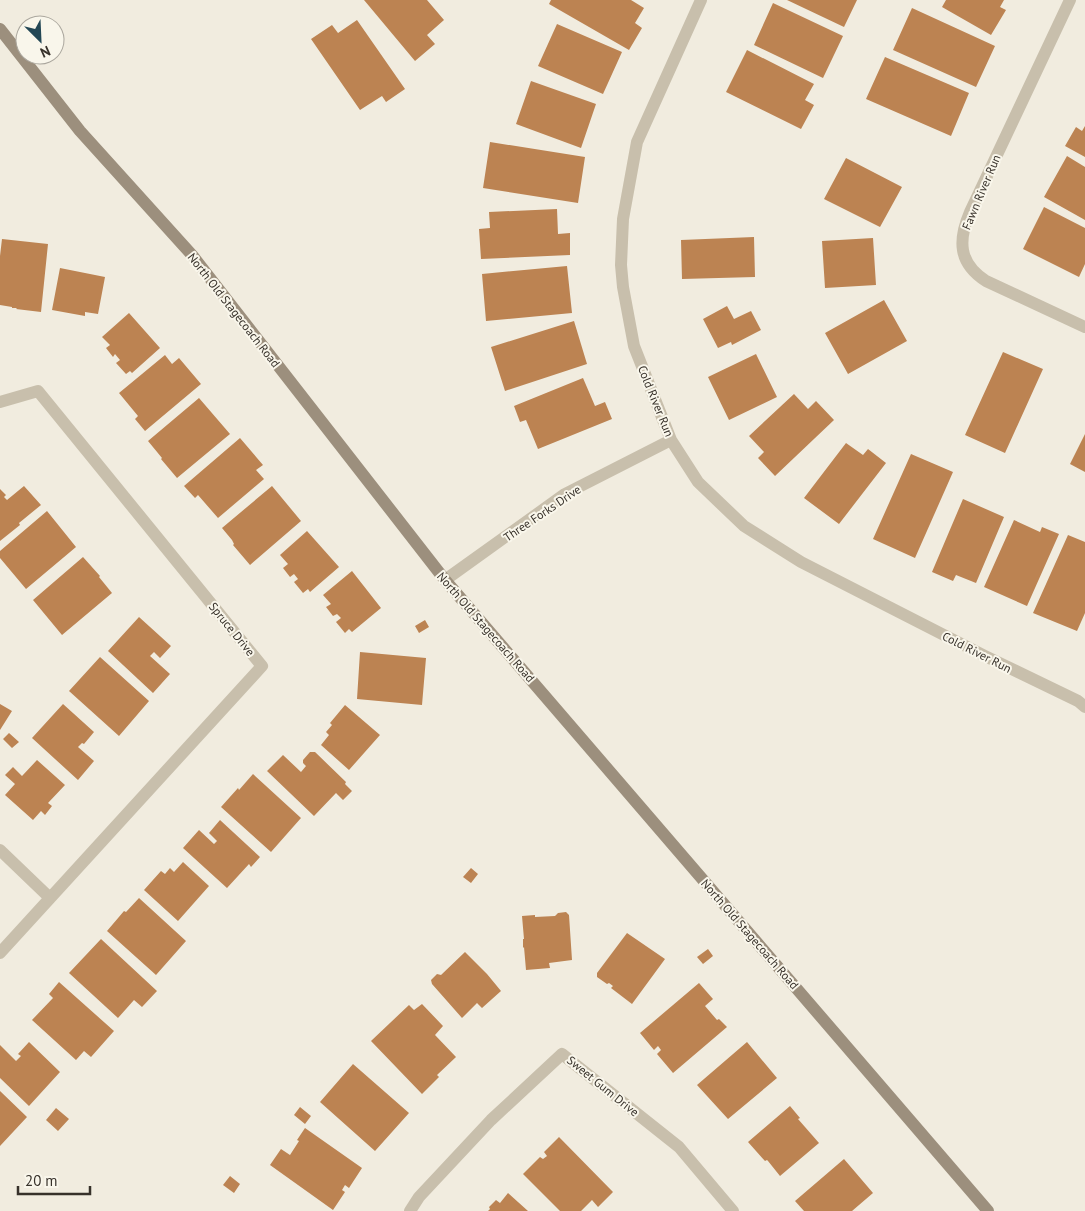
<svg xmlns="http://www.w3.org/2000/svg" width="1085" height="1211" viewBox="0 0 1085 1211" font-family="'PT Sans',sans-serif">
  <style>
    .building { fill: #bc8352 }
    .lines { fill: none; stroke-linecap: round; stroke-linejoin: round }
    .street { stroke: #c8bfac; stroke-width: 12 }
    .secondary { stroke: #9c8f7d; stroke-width: 12 }
    .labels { text-anchor: middle; dominant-baseline: central; stroke-width: 4; stroke-linejoin: round; paint-order: stroke }
    .street-label { font-size: 12px; fill: #37312a; stroke: #f9f6eb }
  </style>
  <rect width="100%" height="100%" fill="#f1ecdf"/>
  <!-- building -->
  <path class="building" d="M 364,0 L 427,0 L 444,20 L 427,35 L 435,44 L 415,61 Z
    M 551,0 L 631,0 L 644,8 L 635,23 L 642,28 L 629,50 L 549,4 Z
    M 787,0 L 857,0 L 844,27 Z
    M 946,0 L 1004,0 L 1000,7 L 1006,10 L 991,35 L 942,7 Z
    M 773,3 L 843,36 L 823,78 L 754,45 Z
    M 912,8 L 995,46 L 976,87 L 893,50 Z
    M 357,20 L 405,89 L 386,102 L 382,96 L 360,110 L 311,39 L 332,25 L 338,33 Z
    M 557,24 L 622,52 L 603,94 L 538,66 Z
    M 747,50 L 814,84 L 805,100 L 814,105 L 801,129 L 726,92 Z
    M 885,57 L 969,93 L 951,136 L 866,99 Z
    M 531,81 L 596,104 L 581,148 L 516,124 Z
    M 1085,126 L 1085,157 L 1065,146 L 1076,127 L 1082,131 Z
    M 490,142 L 585,157 L 578,203 L 483,188 Z
    M 1067,156 L 1085,167 L 1085,220 L 1044,197 Z
    M 846,158 L 902,187 L 880,227 L 824,199 Z
    M 1044,207 L 1085,228 L 1085,264 L 1079,277 L 1023,249 Z
    M 557,209 L 558,234 L 570,233 L 570,255 L 481,259 L 479,229 L 490,228 L 489,212 Z
    M 754,237 L 755,277 L 682,279 L 681,240 Z
    M 873,238 L 876,285 L 825,288 L 822,241 Z
    M 2,239 L 48,244 L 41,312 L 16,309 L 17,308 L 12,308 L 12,307 L 0,305 L 0,256 Z
    M 567,266 L 572,313 L 486,321 L 482,274 Z
    M 60,268 L 105,277 L 98,314 L 85,312 L 85,316 L 52,310 Z
    M 884,300 L 907,341 L 848,374 L 825,333 Z
    M 727,306 L 734,319 L 751,311 L 761,330 L 732,345 L 731,342 L 718,348 L 703,319 Z
    M 129,313 L 160,348 L 132,373 L 130,371 L 126,374 L 116,363 L 120,360 L 115,354 L 113,357 L 106,348 L 110,345 L 102,337 Z
    M 574,321 L 587,364 L 505,391 L 491,347 Z
    M 1003,352 L 1043,369 L 1005,453 L 965,435 Z
    M 756,354 L 777,397 L 729,420 L 708,377 Z
    M 165,355 L 172,364 L 179,358 L 201,384 L 145,431 L 135,419 L 138,416 L 119,393 Z
    M 583,378 L 595,406 L 605,402 L 612,419 L 538,449 L 526,420 L 520,422 L 514,406 Z
    M 794,394 L 808,409 L 816,401 L 834,420 L 775,476 L 758,458 L 764,452 L 749,436 Z
    M 199,398 L 230,434 L 177,478 L 161,459 L 162,458 L 148,441 Z
    M 1085,434 L 1085,472 L 1070,464 Z
    M 240,438 L 263,465 L 256,470 L 264,479 L 218,518 L 198,495 L 195,498 L 184,486 Z
    M 846,443 L 863,455 L 868,449 L 886,463 L 839,524 L 804,498 Z
    M 911,454 L 953,472 L 915,558 L 873,539 Z
    M 24,486 L 41,505 L 19,523 L 20,525 L 0,541 L 0,489 L 6,495 L 4,497 L 7,500 Z
    M 272,486 L 301,521 L 250,565 L 233,545 L 234,544 L 232,540 L 222,528 Z
    M 963,499 L 1004,517 L 976,583 L 956,575 L 953,581 L 932,572 Z
    M 47,511 L 76,547 L 26,589 L 0,558 L 0,551 Z
    M 1014,520 L 1040,532 L 1042,527 L 1059,534 L 1027,606 L 984,587 Z
    M 307,531 L 339,567 L 310,592 L 308,589 L 303,593 L 294,582 L 298,579 L 294,574 L 290,577 L 283,568 L 288,564 L 280,555 Z
    M 1068,535 L 1085,542 L 1085,613 L 1077,631 L 1033,613 Z
    M 83,557 L 100,576 L 99,577 L 112,593 L 62,635 L 33,600 Z
    M 352,571 L 381,608 L 352,632 L 349,629 L 345,633 L 336,622 L 341,618 L 337,614 L 333,616 L 326,607 L 331,604 L 323,595 Z
    M 139,617 L 171,646 L 160,658 L 154,652 L 150,656 L 170,674 L 153,693 L 108,651 Z
    M 425,620 L 429,627 L 419,633 L 415,626 Z
    M 360,652 L 426,658 L 422,705 L 357,699 Z
    M 100,657 L 149,701 L 119,736 L 69,691 Z
    M 0,704 L 12,711 L 0,730 Z
    M 63,704 L 94,732 L 84,744 L 82,743 L 78,747 L 94,761 L 78,780 L 32,738 Z
    M 345,705 L 380,735 L 349,770 L 321,745 L 329,735 L 326,732 L 332,725 L 330,723 Z
    M 9,733 L 19,742 L 12,748 L 3,739 Z
    M 310,752 L 315,752 L 346,782 L 345,784 L 352,791 L 343,800 L 336,793 L 314,816 L 267,771 L 283,755 L 301,772 L 306,766 L 303,763 L 303,760 Z
    M 37,760 L 65,785 L 48,803 L 52,806 L 45,815 L 41,811 L 33,820 L 5,795 L 15,784 L 5,775 L 13,767 L 22,776 Z
    M 253,774 L 301,818 L 271,852 L 221,807 L 238,788 L 239,790 Z
    M 220,820 L 260,857 L 251,867 L 249,864 L 227,888 L 183,848 L 199,830 L 214,844 L 217,841 L 209,833 Z
    M 183,862 L 209,886 L 178,921 L 144,890 L 161,871 L 165,874 L 170,868 L 174,872 Z
    M 471,868 L 478,874 L 471,883 L 463,877 Z
    M 139,898 L 186,941 L 156,975 L 107,931 L 124,911 L 126,912 Z
    M 566,912 L 569,915 L 572,960 L 549,963 L 550,968 L 526,970 L 524,947 L 523,948 L 523,939 L 524,939 L 522,916 L 535,915 L 535,917 L 555,916 L 558,913 Z
    M 627,933 L 665,959 L 632,1004 L 611,988 L 613,986 L 609,983 L 607,984 L 597,977 L 597,973 Z
    M 101,939 L 157,991 L 142,1007 L 134,1000 L 118,1018 L 69,973 Z
    M 708,949 L 713,956 L 703,964 L 697,957 Z
    M 465,952 L 487,974 L 501,991 L 482,1008 L 477,1003 L 462,1018 L 432,984 L 431,980 L 437,974 L 441,975 Z
    M 59,982 L 114,1031 L 91,1057 L 84,1051 L 76,1060 L 32,1020 L 53,998 L 49,994 Z
    M 699,983 L 713,999 L 705,1006 L 717,1020 L 719,1019 L 727,1027 L 673,1073 L 657,1054 L 661,1050 L 658,1046 L 654,1050 L 640,1033 Z
    M 422,1004 L 443,1026 L 435,1035 L 456,1057 L 437,1075 L 439,1077 L 422,1094 L 371,1041 L 409,1005 L 414,1010 Z
    M 29,1042 L 60,1072 L 29,1106 L 0,1078 L 0,1045 L 16,1061 L 21,1056 L 18,1054 Z
    M 747,1042 L 777,1078 L 728,1119 L 697,1085 Z
    M 353,1064 L 409,1113 L 375,1151 L 320,1102 Z
    M 0,1091 L 27,1117 L 0,1146 Z
    M 790,1106 L 800,1118 L 798,1119 L 819,1143 L 780,1176 L 768,1161 L 767,1160 L 765,1161 L 748,1142 Z
    M 300,1107 L 311,1116 L 305,1124 L 294,1115 Z
    M 56,1108 L 69,1119 L 58,1131 L 46,1120 Z
    M 305,1128 L 362,1168 L 349,1188 L 345,1185 L 342,1190 L 345,1192 L 333,1210 L 270,1165 L 281,1149 L 290,1155 L 299,1141 L 297,1140 Z
    M 559,1137 L 613,1192 L 598,1207 L 592,1200 L 581,1211 L 560,1211 L 523,1174 L 540,1157 L 543,1159 L 547,1156 L 544,1152 Z
    M 844,1159 L 873,1193 L 852,1211 L 804,1211 L 795,1201 Z
    M 230,1176 L 240,1184 L 234,1193 L 223,1185 Z
    M 508,1193 L 528,1211 L 488,1211 L 490,1209 L 489,1207 L 496,1200 L 500,1203 Z"/>
  <g class="lines">
    <!-- street -->
    <path class="street" d="M 701,0 L 637,142 L 623,219 L 621,265 L 623,287 L 634,346 L 671,440 L 698,482 L 744,526 L 801,562 L 985,656 L 1078,701 L 1085,707
      M 1070,0 L 970,212 C 958,240 958,263 986,281 L 1085,327
      M 0,402 L 38,391 L 262,666 L 0,953
      M 445,580 L 565,494 L 671,440
      M 0,850 L 50,898
      M 410,1211 L 419,1197 L 491,1120 L 562,1054 L 679,1147 L 733,1211"/>
    <!-- secondary -->
    <path class="secondary" d="M 0,29 L 80,131 L 192,255 L 445,580 L 988,1211"/>
  </g>
  <g class="labels">
    <!-- street labels -->
    <g class="street-label">
      <text transform="translate(981 192) rotate(-67)">Fawn River Run</text>
      <text transform="translate(234 310) rotate(52)">North Old Stagecoach Road</text>
      <text transform="translate(656 401) rotate(68)">Cold River Run</text>
      <text transform="translate(542 513) rotate(-34)">Three Forks Drive</text>
      <text transform="translate(486 627) rotate(49)">North Old Stagecoach Road</text>
      <text transform="translate(232 629) rotate(51)">Spruce Drive</text>
      <text transform="translate(977 652) rotate(27)">Cold River Run</text>
      <text transform="translate(750 934) rotate(49)">North Old Stagecoach Road</text>
      <text transform="translate(603 1086) rotate(39)">Sweet Gum Drive</text>
    </g>
  </g>
  <!-- north arrow -->
  <g transform="translate(40 40) rotate(156)"><circle r="24" fill="#f9f6eb" stroke="#aba79e"/>
  <path d="M0-4L9 19L0 12L-9 19Z" fill="#234755"/>
  <text y="-8" font-size="14" font-weight="bold" text-anchor="middle" fill="#37312a">N</text>
  </g>
  <!-- scale -->
  <path d="M18 1186v8h72v-8" fill="none" stroke="#37312a" stroke-width="2.5"/>
  <text x="25" y="1186" font-size="15" fill="#37312a" stroke="#f9f6eb" stroke-width="4" paint-order="stroke">20 m</text>
</svg>
